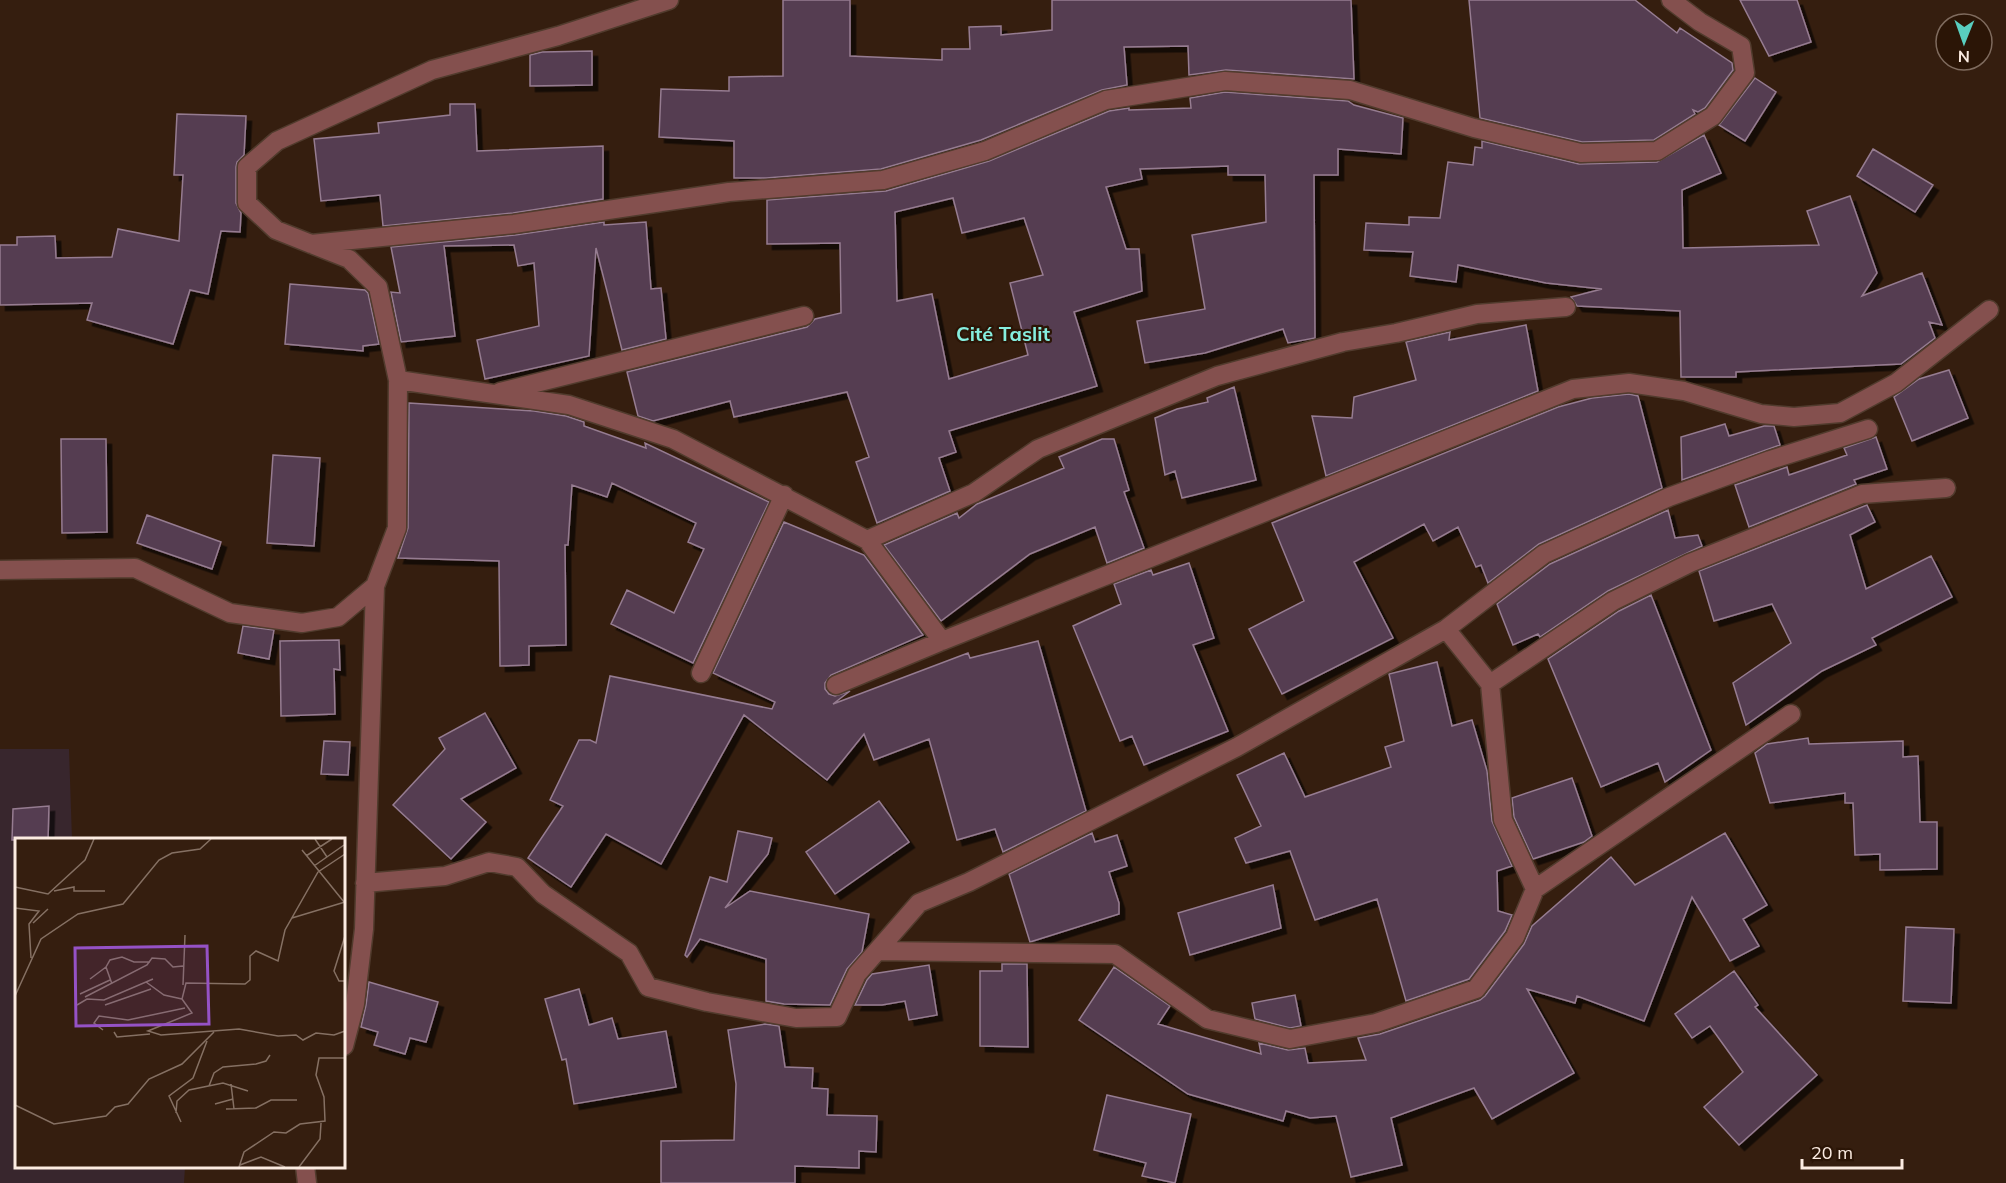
<svg xmlns="http://www.w3.org/2000/svg" width="2006" height="1183" viewBox="0 0 2006 1183" font-family="Mulish,sans-serif">
  <style>
    .education { fill: #38262d }
    .building { fill: #553e51; stroke: #967c91; stroke-width: 1.5; fill-rule: evenodd; filter: url(#shadow) }
    .lines { fill: none; stroke-linecap: round; stroke-linejoin: round }
    .street-casing { stroke: #513b2d; stroke-width: 21 }
    .street { stroke: #84504e; stroke-width: 18 }
    .labels { text-anchor: middle; dominant-baseline: central; stroke-width: 4.5; stroke-linejoin: round; paint-order: stroke }
    .neighbourhood-label { font-size: 20px; font-weight: bold; fill: #86eedf; stroke: #2b1506 }
    .inset-road { fill: none; stroke: #857063; stroke-width: 1.5 }
    .view { fill: #9552c6; fill-opacity: 0.15; stroke: #9552c6; stroke-width: 3 }
    .inset-edge { fill: none; stroke: #fcece2; stroke-width: 3 }
  </style>
  <defs>
    <filter id="shadow"><feDropShadow dx="5.5" dy="5.5" stdDeviation="0" flood-color="#0009"/></filter>
  </defs>
  <rect width="100%" height="100%" fill="#351e0f"/>
  <!-- education -->
  <path class="education" d="M 0,749 L 69,749 L 72,839 L 16,840 L 16,1166 L 185,1167 L 184,1183 L 0,1183 Z"/>
  <!-- building -->
  <path class="building" d="M 783,0 L 850,0 L 850,56 L 942,60 L 942,49 L 970,49 L 969,27 L 1001,26 L 1001,35 L 1052,30 L 1052,0 L 1351,0 L 1354,79 L 1226,70 L 1189,75 L 1188,46 L 1124,47 L 1127,85 L 1102,90 L 981,140 L 881,169 L 766,178 L 734,178 L 734,141 L 659,137 L 661,89 L 729,91 L 729,77 L 783,76 Z
    M 1469,0 L 1635,0 L 1677,33 L 1680,28 L 1732,63 L 1733,70 L 1705,108 L 1698,112 L 1693,110 L 1695,114 L 1654,140 L 1582,142 L 1480,118 Z
    M 1740,0 L 1797,0 L 1811,42 L 1769,56 Z
    M 592,51 L 592,85 L 530,86 L 530,55 L 542,52 Z
    M 1755,78 L 1776,92 L 1745,141 L 1719,125 Z
    M 1225,92 L 1348,101 L 1354,105 L 1403,118 L 1401,154 L 1338,149 L 1338,175 L 1314,175 L 1315,338 L 1288,343 L 1283,329 L 1205,353 L 1145,363 L 1137,321 L 1205,309 L 1192,235 L 1266,222 L 1265,175 L 1228,175 L 1228,166 L 1140,169 L 1142,179 L 1106,187 L 1126,249 L 1139,249 L 1142,291 L 1074,312 L 1097,386 L 949,431 L 956,452 L 939,458 L 950,491 L 877,523 L 856,462 L 869,457 L 847,392 L 734,417 L 730,401 L 653,421 L 638,416 L 627,372 L 807,327 L 815,319 L 841,313 L 840,243 L 767,244 L 767,200 L 886,191 L 989,161 L 1109,111 L 1129,108 L 1129,110 L 1191,108 L 1190,98 ZM 953,198 L 962,233 L 1024,218 L 1043,275 L 1010,283 L 1028,355 L 949,379 L 932,294 L 897,301 L 895,212 Z
    M 450,104 L 475,104 L 477,151 L 603,146 L 603,199 L 513,213 L 383,226 L 380,195 L 321,201 L 314,139 L 379,133 L 378,123 L 450,115 Z
    M 177,114 L 246,116 L 244,155 L 237,162 L 236,167 L 236,203 L 241,213 L 240,232 L 221,231 L 208,294 L 190,290 L 173,344 L 87,320 L 92,303 L 0,305 L 0,245 L 17,245 L 17,237 L 55,236 L 56,258 L 112,257 L 118,229 L 179,241 L 183,175 L 174,175 Z
    M 1704,135 L 1721,173 L 1682,190 L 1683,248 L 1819,245 L 1807,211 L 1850,196 L 1877,273 L 1862,296 L 1922,273 L 1942,325 L 1929,322 L 1935,338 L 1901,364 L 1736,372 L 1736,377 L 1681,377 L 1680,311 L 1577,306 L 1571,297 L 1602,289 L 1546,283 L 1458,265 L 1456,282 L 1410,276 L 1413,252 L 1364,250 L 1366,223 L 1409,225 L 1409,217 L 1440,218 L 1448,162 L 1473,165 L 1475,147 L 1482,148 L 1482,141 L 1579,164 L 1657,162 Z
    M 1873,149 L 1933,185 L 1915,212 L 1857,176 Z
    M 604,222 L 604,225 L 646,222 L 651,289 L 661,288 L 666,339 L 622,350 L 596,248 L 589,356 L 485,379 L 477,340 L 539,326 L 534,263 L 518,266 L 514,245 L 444,246 L 455,336 L 401,342 L 391,292 L 400,293 L 391,247 L 515,235 Z
    M 290,284 L 365,290 L 368,293 L 379,344 L 363,346 L 363,351 L 285,344 Z
    M 1526,325 L 1538,391 L 1326,476 L 1312,416 L 1352,418 L 1354,397 L 1416,380 L 1406,342 L 1450,332 L 1449,340 Z
    M 1949,370 L 1968,418 L 1912,441 L 1894,397 L 1919,379 Z
    M 1234,387 L 1256,480 L 1182,498 L 1175,471 L 1165,475 L 1155,418 L 1177,409 L 1208,402 L 1207,398 Z
    M 1629,394 L 1638,396 L 1662,488 L 1539,544 L 1488,583 L 1481,565 L 1476,567 L 1458,527 L 1433,541 L 1424,524 L 1354,562 L 1393,638 L 1282,694 L 1249,629 L 1304,601 L 1272,523 L 1558,407 L 1592,398 Z
    M 409,403 L 534,411 L 566,416 L 584,422 L 584,426 L 646,448 L 645,443 L 769,502 L 693,663 L 611,624 L 627,590 L 674,613 L 704,549 L 688,542 L 696,523 L 612,483 L 607,497 L 572,485 L 568,545 L 565,545 L 566,645 L 529,646 L 529,665 L 500,666 L 499,561 L 398,558 L 408,528 Z
    M 1725,424 L 1729,436 L 1764,426 L 1774,426 L 1780,445 L 1682,480 L 1681,437 Z
    M 1876,437 L 1887,469 L 1854,480 L 1856,484 L 1749,527 L 1735,485 L 1787,467 L 1789,475 L 1847,455 L 1844,448 Z
    M 61,439 L 106,439 L 107,532 L 62,533 Z
    M 1102,439 L 1114,439 L 1129,490 L 1124,492 L 1144,548 L 1107,563 L 1095,527 L 1030,554 L 941,621 L 884,545 L 957,513 L 959,518 L 977,504 L 1064,468 L 1059,457 Z
    M 273,455 L 320,458 L 314,546 L 267,543 Z
    M 1867,505 L 1875,522 L 1850,535 L 1866,589 L 1931,556 L 1952,597 L 1872,638 L 1876,645 L 1822,671 L 1746,725 L 1733,683 L 1791,643 L 1772,604 L 1714,621 L 1699,571 Z
    M 1668,510 L 1675,538 L 1698,535 L 1702,546 L 1608,591 L 1540,637 L 1538,634 L 1513,645 L 1497,604 L 1550,564 Z
    M 147,515 L 221,542 L 212,569 L 137,543 Z
    M 784,522 L 864,555 L 923,635 L 831,675 L 825,683 L 825,689 L 829,694 L 835,696 L 850,691 L 833,704 L 968,653 L 970,658 L 1038,641 L 1086,811 L 1003,852 L 995,829 L 957,840 L 929,739 L 874,760 L 864,734 L 827,780 L 744,715 L 661,864 L 606,834 L 571,887 L 528,858 L 563,806 L 550,800 L 579,740 L 590,740 L 596,743 L 610,676 L 772,709 L 775,702 L 713,673 Z
    M 1189,563 L 1214,638 L 1193,645 L 1228,731 L 1144,765 L 1132,736 L 1120,741 L 1073,626 L 1121,604 L 1114,584 L 1151,570 L 1153,575 Z
    M 1651,595 L 1711,750 L 1665,782 L 1658,763 L 1601,787 L 1548,659 L 1619,611 Z
    M 243,626 L 274,630 L 269,659 L 238,653 Z
    M 339,640 L 340,670 L 334,669 L 335,714 L 281,716 L 280,641 Z
    M 1437,662 L 1452,726 L 1472,720 L 1487,771 L 1492,821 L 1512,866 L 1497,871 L 1498,911 L 1512,915 L 1505,931 L 1469,979 L 1406,1001 L 1377,899 L 1315,920 L 1290,851 L 1246,863 L 1235,838 L 1261,826 L 1237,775 L 1284,753 L 1305,797 L 1391,767 L 1385,747 L 1404,741 L 1389,674 Z
    M 485,713 L 516,768 L 461,799 L 486,822 L 451,859 L 393,805 L 445,749 L 439,738 Z
    M 1808,738 L 1809,744 L 1903,741 L 1903,757 L 1918,756 L 1920,822 L 1937,822 L 1937,869 L 1880,870 L 1880,854 L 1855,855 L 1853,803 L 1845,803 L 1845,793 L 1770,803 L 1755,753 L 1767,744 Z
    M 324,741 L 350,742 L 348,775 L 321,774 Z
    M 1572,778 L 1592,836 L 1584,842 L 1533,859 L 1514,817 L 1512,798 Z
    M 879,801 L 909,842 L 835,894 L 806,852 Z
    M 49,806 L 48,840 L 12,840 L 13,809 Z
    M 738,831 L 772,838 L 768,854 L 725,908 L 750,891 L 869,914 L 862,952 L 847,969 L 830,1005 L 784,1004 L 766,1001 L 766,959 L 700,939 L 687,957 L 685,955 L 710,877 L 727,882 Z
    M 1092,833 L 1095,842 L 1117,835 L 1127,866 L 1109,872 L 1119,903 L 1119,914 L 1030,942 L 1009,874 Z
    M 1725,833 L 1767,905 L 1743,919 L 1759,946 L 1730,961 L 1692,897 L 1644,1021 L 1577,996 L 1575,1003 L 1527,989 L 1574,1073 L 1492,1119 L 1474,1088 L 1391,1118 L 1402,1165 L 1351,1177 L 1336,1116 L 1310,1118 L 1286,1111 L 1283,1121 L 1188,1094 L 1079,1020 L 1114,967 L 1170,1006 L 1158,1024 L 1261,1054 L 1259,1043 L 1288,1050 L 1305,1048 L 1308,1063 L 1366,1060 L 1358,1038 L 1380,1034 L 1480,1000 L 1485,996 L 1524,944 L 1532,926 L 1611,857 L 1635,885 Z
    M 1273,885 L 1281,928 L 1190,955 L 1178,913 Z
    M 1906,927 L 1954,929 L 1951,1003 L 1903,1001 Z
    M 1002,964 L 1027,964 L 1028,1047 L 980,1046 L 980,971 L 1002,971 Z
    M 929,965 L 937,1015 L 909,1020 L 905,1001 L 882,1005 L 855,1005 L 867,980 L 872,974 Z
    M 1734,971 L 1758,1005 L 1755,1007 L 1817,1075 L 1739,1145 L 1704,1107 L 1743,1072 L 1710,1026 L 1692,1038 L 1675,1014 Z
    M 369,982 L 438,1002 L 426,1042 L 410,1038 L 405,1054 L 374,1045 L 378,1032 L 361,1027 L 366,1005 Z
    M 579,989 L 589,1025 L 612,1018 L 618,1039 L 666,1031 L 676,1087 L 574,1104 L 566,1059 L 562,1060 L 545,999 Z
    M 1295,995 L 1301,1026 L 1290,1028 L 1255,1019 L 1252,1003 Z
    M 765,1024 L 779,1026 L 785,1067 L 813,1068 L 812,1088 L 828,1089 L 827,1115 L 877,1116 L 876,1152 L 859,1151 L 859,1168 L 795,1166 L 795,1183 L 661,1183 L 661,1141 L 734,1140 L 736,1084 L 728,1030 Z
    M 1107,1095 L 1191,1114 L 1175,1183 L 1142,1176 L 1146,1163 L 1094,1150 Z"/>
  <g class="lines">
    <defs>
      <path id="street" d="M 311,244 L 514,224 L 729,192 L 883,180 L 985,151 L 1106,100 L 1225,81 L 1350,90 L 1474,128 L 1581,153 L 1657,151 L 1713,116 L 1745,73 L 1741,46 L 1700,22 L 1671,0
        M 398,380 L 569,405 L 673,439 L 867,540 L 942,641
        M 500,392 L 804,316
        M 867,540 L 974,493 L 1038,449 L 1217,376 L 1343,342 L 1396,333 L 1477,314 L 1566,307
        M 0,570 L 135,568 L 230,613 L 302,623 L 338,617 L 375,586 L 397,528 L 398,380 L 378,287 L 349,259 L 276,230 L 247,203 L 247,167 L 277,141 L 432,70 L 558,36 L 669,0
        M 701,673 L 784,495
        M 1490,684 L 1613,601 L 1690,563 L 1862,494 L 1946,488
        M 836,685 L 942,641 L 1573,389 L 1629,383 L 1684,391 L 1761,414 L 1794,417 L 1840,413 L 1896,383 L 1989,310
        M 365,883 L 445,876 L 489,862 L 517,867 L 543,894 L 629,953 L 648,987 L 707,1002 L 796,1018 L 837,1017 L 857,974 L 919,903 L 969,882 L 1237,747 L 1446,629 L 1544,554 L 1669,497 L 1770,460 L 1868,429
        M 1535,889 L 1791,714
        M 877,951 L 1115,954 L 1207,1019 L 1290,1039 L 1376,1023 L 1476,989 L 1515,937 L 1535,889 L 1503,820 L 1490,684 L 1446,629
        M 344,1046 L 355,1004 L 364,929 L 375,586
        M 305,1166 L 307,1183"/>
    </defs>
    <!-- street casing -->
    <use href="#street" class="street-casing"/>
    <!-- street -->
    <use href="#street" class="street"/>
  </g>
  <g class="labels">
    <!-- neighbourhood labels -->
    <g class="neighbourhood-label">
      <text x="1003" y="333">Cité Taslit</text>
    </g>
  </g>
  <!-- overview -->
  <g transform="translate(15 838)">
    <rect width="330" height="330" fill="#351e0f"/>
    <path class="inset-road" d="M 300,1 L 312,19M 287,12 L 329,64M 330,16 L 303,34 L 270,92 L 263,123 L 241,113 L 235,118 L 235,142 L 230,146 L 171,145 L 167,161 L 177,175 L 133,193 L 146,197 L 224,191 L 263,198 L 281,197 L 288,202 L 301,195 L 319,197 L 330,193M 291,18 L 317,1M 299,28 L 329,7M 0,49 L 33,56 L 70,22 L 79,1M 39,53 L 59,49 L 59,53 L 90,53M 0,70 L 24,73 L 14,86 L 16,120M 277,80 L 330,64M 18,85 L 33,71M 330,98 L 319,133 L 324,143 L 330,143M 75,141 L 91,129M 131,144 L 149,157 L 167,161M 97,146 L 91,129 L 95,122 L 107,119 L 119,124 L 135,124M 168,147 L 170,97M 65,156 L 95,142M 0,158 L 26,101 L 63,76 L 108,66 L 144,22 L 157,15 L 185,11 L 196,1M 70,159 L 132,127 L 137,120 L 150,121 L 158,129 L 168,128M 62,167 L 72,161 L 89,162 L 138,141M 90,167 L 136,151M 88,192 L 79,185 L 84,178 L 113,182 L 170,170M 99,194 L 102,199 L 135,196M 216,246 L 219,271M 194,248 L 199,235 L 208,229 L 241,226 L 251,223 L 255,217M 200,266 L 218,261M 0,267 L 39,286 L 91,278 L 100,269 L 113,266 L 134,241 L 167,226 L 199,194M 211,271 L 241,270 L 256,262 L 282,262M 161,275 L 162,263 L 174,252 L 208,245 L 233,253M 166,284 L 154,258 L 178,240 L 192,203M 225,327 L 246,319 L 270,329M 224,329 L 229,314 L 259,294 L 271,295 L 285,286 L 310,283 L 309,259 L 301,237 L 304,220 L 330,220M 284,329 L 305,301 L 306,285"/>
    <path class="view" d="M 192,108 L 194,186 L 61,188 L 60,110 Z"/>
    <rect width="330" height="330" class="inset-edge"/>
  </g>
  <!-- north arrow -->
  <g transform="translate(1964 42) rotate(181)"><circle r="28" fill="#2b1506" stroke="#7f6b5e" stroke-width="1.5"/>
  <path d="M0-4.5L10 22L0 15L-10 22Z" fill="#59cebf"/>
  <text y="-9" font-size="16" font-weight="bold" text-anchor="middle" fill="#fcece2">N</text>
  </g>
  <!-- scale -->
  <path d="M1802 1159v9h100v-9" fill="none" stroke="#fcece2" stroke-width="3"/>
  <text x="1811" y="1159" font-size="18" fill="#fcece2" stroke="#2b1506" stroke-width="4.5" paint-order="stroke">20 m</text>
</svg>
